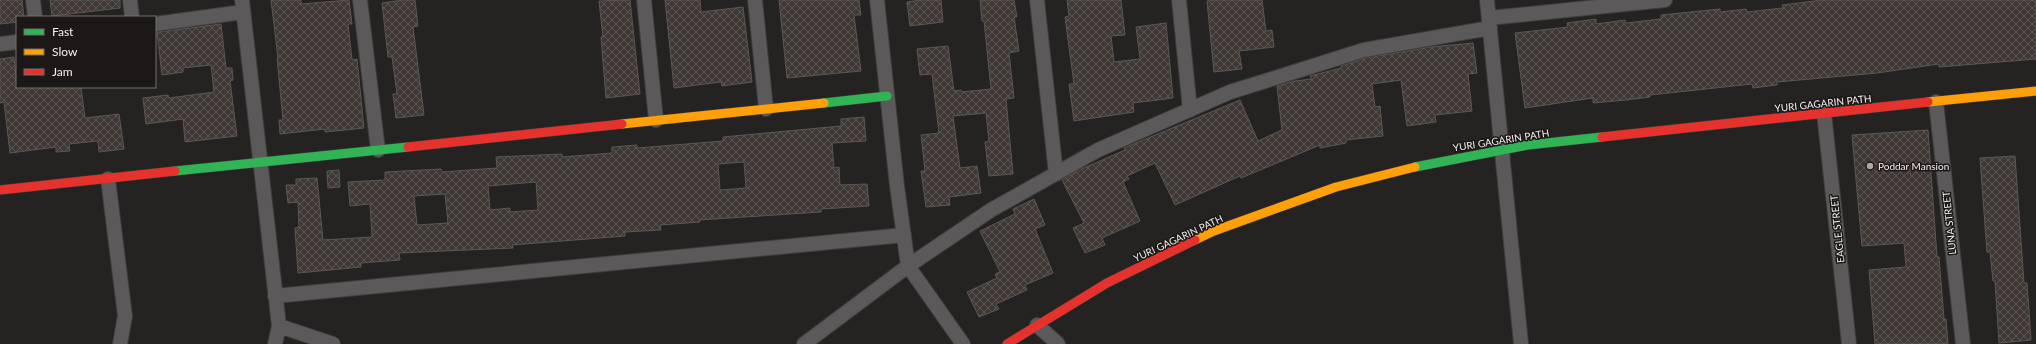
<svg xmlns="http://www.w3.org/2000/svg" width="2036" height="344" viewBox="0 0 2036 344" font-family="Lato,sans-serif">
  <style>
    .building { fill: url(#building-cross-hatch); stroke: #595857; fill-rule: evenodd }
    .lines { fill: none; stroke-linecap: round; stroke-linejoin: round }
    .street-casing { stroke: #3f3d3c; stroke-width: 16 }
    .fast-casing { stroke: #3f3d3c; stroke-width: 10 }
    .slow-casing { stroke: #3f3d3c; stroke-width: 10 }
    .jam-casing { stroke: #3f3d3c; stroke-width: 10 }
    .street { stroke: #5b5959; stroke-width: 14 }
    .fast { stroke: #30b455; stroke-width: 9 }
    .slow { stroke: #ff9f0a; stroke-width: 9 }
    .jam { stroke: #e5322d; stroke-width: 9 }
    .poi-dot { fill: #aba8a7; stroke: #1c1817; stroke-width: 1.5 }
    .labels { text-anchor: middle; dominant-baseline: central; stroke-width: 3; stroke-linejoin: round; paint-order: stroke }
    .street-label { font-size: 10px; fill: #f3f0ef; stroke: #1c1817 }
    .poi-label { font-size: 10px; fill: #f3f0ef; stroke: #1c1817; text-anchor: start }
  </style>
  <defs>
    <pattern id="building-cross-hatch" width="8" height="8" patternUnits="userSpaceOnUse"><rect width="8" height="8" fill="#403835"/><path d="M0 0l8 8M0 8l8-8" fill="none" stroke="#5c5553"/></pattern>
  </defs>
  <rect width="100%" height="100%" fill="#242322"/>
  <!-- building -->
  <path class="building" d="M 0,0 L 22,0 L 24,17 L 17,17 L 17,22 L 0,24 Z
    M 50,0 L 120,0 L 120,8 L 52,16 Z
    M 271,0 L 301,0 L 301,4 L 349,0 L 352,24 L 348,24 L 352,60 L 357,59 L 364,128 L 325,132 L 325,129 L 280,134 L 279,120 L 283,120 L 277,58 L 278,58 Z
    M 403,0 L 415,0 L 418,26 L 413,27 L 424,115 L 396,118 L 393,94 L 397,94 L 392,57 L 388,57 L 382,3 Z
    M 630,0 L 640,94 L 606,98 L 601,37 L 603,37 L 599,1 Z
    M 665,0 L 700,0 L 701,12 L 743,7 L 752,82 L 722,86 L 721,82 L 674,88 Z
    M 779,0 L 859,0 L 861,15 L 854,15 L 861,71 L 787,78 Z
    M 920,0 L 941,0 L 943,22 L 910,26 L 907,2 Z
    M 980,0 L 1014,0 L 1017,17 L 1014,17 L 1019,51 L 1009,53 L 1014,98 L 1006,99 L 1013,174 L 989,176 L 985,142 L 989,141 L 986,113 L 953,116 L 960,168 L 977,166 L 981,193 L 949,197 L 950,205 L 926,207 L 921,171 L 925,171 L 921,135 L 939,133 L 932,74 L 920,75 L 917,49 L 948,46 L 954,91 L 961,90 L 962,92 L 991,89 L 984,21 L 982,21 Z
    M 1067,0 L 1121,0 L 1125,35 L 1111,36 L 1114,62 L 1140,59 L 1136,27 L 1166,23 L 1173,98 L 1133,103 L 1134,112 L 1074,121 L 1069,84 L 1074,84 L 1065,17 L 1069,16 Z
    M 1215,0 L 1262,0 L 1266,31 L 1272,30 L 1274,47 L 1239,51 L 1242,69 L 1214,72 L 1207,1 Z
    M 1822,0 L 2036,0 L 2036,59 L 1939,67 L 1939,64 L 1877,73 L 1777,82 L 1777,85 L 1753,88 L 1752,84 L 1650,95 L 1650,97 L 1626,100 L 1593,103 L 1593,98 L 1525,108 L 1515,33 L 1568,27 L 1567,23 L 1596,19 L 1596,24 L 1625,20 L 1626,23 L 1661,19 L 1661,15 L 1720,9 L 1720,12 L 1746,9 L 1747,12 L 1783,8 L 1782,5 Z
    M 221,24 L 226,68 L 232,68 L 233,80 L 230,81 L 237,136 L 185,142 L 183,119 L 146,124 L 143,98 L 168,95 L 169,98 L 214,92 L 211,65 L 183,68 L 183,72 L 162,75 L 157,32 Z
    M 1473,43 L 1477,73 L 1468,74 L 1472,111 L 1435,115 L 1436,122 L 1407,126 L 1401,80 L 1372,84 L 1375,107 L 1380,106 L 1383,136 L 1346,140 L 1346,143 L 1320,148 L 1320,145 L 1241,178 L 1240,176 L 1175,205 L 1155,163 L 1127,176 L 1129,179 L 1123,182 L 1140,221 L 1102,238 L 1105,245 L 1085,253 L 1073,228 L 1084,223 L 1062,180 L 1077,171 L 1125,150 L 1124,148 L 1240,100 L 1258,141 L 1282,130 L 1277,86 L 1295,81 L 1311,79 L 1310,76 L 1341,68 L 1341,66 L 1366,58 L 1430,47 Z
    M 14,57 L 17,87 L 81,87 L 85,118 L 119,114 L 124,149 L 99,152 L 98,141 L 69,144 L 70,151 L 56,152 L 56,147 L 10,153 L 4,102 L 0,103 L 0,59 Z
    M 864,117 L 866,141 L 832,143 L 834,168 L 839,167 L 840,185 L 867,184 L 869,206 L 821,209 L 821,212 L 699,220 L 700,222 L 660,225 L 661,230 L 625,232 L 625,236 L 512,245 L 513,248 L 399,253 L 400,260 L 361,263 L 361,267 L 298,273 L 295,228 L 299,227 L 298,202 L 288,203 L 286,185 L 296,185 L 296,179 L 317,178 L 323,240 L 372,237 L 370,204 L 350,206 L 348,182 L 385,180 L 385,172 L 441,169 L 442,172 L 497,168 L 496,157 L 562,154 L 562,157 L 612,153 L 612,147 L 637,145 L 637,148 L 723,141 L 723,137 L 841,126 L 841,119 ZM 744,162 L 746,188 L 720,190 L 718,164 ZM 536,182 L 538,210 L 510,212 L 510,208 L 490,210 L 488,186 ZM 445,194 L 448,223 L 417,225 L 414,196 Z
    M 1928,130 L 1937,257 L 1939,257 L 1944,319 L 1946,319 L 1948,344 L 1875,344 L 1869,270 L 1906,267 L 1904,243 L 1862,246 L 1852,135 Z
    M 2015,156 L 2024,283 L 2027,283 L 2031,340 L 1999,343 L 1995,281 L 1993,281 L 1990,252 L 1987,252 L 1980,158 Z
    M 339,170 L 340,187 L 328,188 L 327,171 Z
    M 1034,199 L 1045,225 L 1035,229 L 1053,273 L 1025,285 L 1027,290 L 996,304 L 999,309 L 979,317 L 967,292 L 997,278 L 995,274 L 1000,272 L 980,231 L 1015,214 L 1013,209 Z"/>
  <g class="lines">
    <defs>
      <path id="street" d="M 33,0 L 35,17
        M 130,0 L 132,17
        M 242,0 L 279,326 L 275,344
        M 360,0 L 378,150
        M 644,0 L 656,120
        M 755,0 L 766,109
        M 877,0 L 897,186 L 908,266 L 963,344
        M 1037,0 L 1056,174
        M 1179,0 L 1190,110
        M 1487,0 L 1521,344
        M 1489,18 L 1665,0
        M 155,24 L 243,12
        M 0,44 L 17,42
        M 1936,102 L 1963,344
        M 1824,113 L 1849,344
        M 108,179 L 125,316 L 120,344
        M 275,296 L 904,235
        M 1037,325 L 1058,344
        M 279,326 L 333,344
        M 804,344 L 908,266 L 991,210 L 1098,150 L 1230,92 L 1364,50 L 1490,28"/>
      <path id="fast" d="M 824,103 L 887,96
        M 1415,167 L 1528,145 L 1602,137
        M 175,171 L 408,147"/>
      <path id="slow" d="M 1928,102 L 2036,91
        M 622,124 L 824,103
        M 1195,240 L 1214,231 L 1336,187 L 1415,167"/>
      <path id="jam" d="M 1602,137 L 1928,102
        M 408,147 L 622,124
        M 0,190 L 175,171
        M 1007,344 L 1107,283 L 1195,240"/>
    </defs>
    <!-- street casing -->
    <use href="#street" class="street-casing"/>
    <!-- fast casing -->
    <use href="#fast" class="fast-casing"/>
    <!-- slow casing -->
    <use href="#slow" class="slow-casing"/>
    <!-- jam casing -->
    <use href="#jam" class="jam-casing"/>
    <!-- street -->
    <use href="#street" class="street"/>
    <!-- fast -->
    <use href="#fast" class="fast"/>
    <!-- slow -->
    <use href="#slow" class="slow"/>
    <!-- jam -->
    <use href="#jam" class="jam"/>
  </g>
  <!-- markers -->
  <circle class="poi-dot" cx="1870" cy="166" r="4"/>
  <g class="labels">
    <!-- street labels -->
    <g class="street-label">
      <text transform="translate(1823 103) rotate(-6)">YURI GAGARIN PATH</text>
      <text transform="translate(1501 140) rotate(-9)">YURI GAGARIN PATH</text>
      <text transform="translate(1949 223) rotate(-96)">LUNA STREET</text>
      <text transform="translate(1837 229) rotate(-96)">EAGLE STREET</text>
      <text transform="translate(1178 238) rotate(-25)">YURI GAGARIN PATH</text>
    </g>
    <!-- poi labels -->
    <g class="poi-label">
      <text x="1878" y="166">Poddar Mansion</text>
    </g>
  </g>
  <!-- legend -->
  <rect x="16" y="16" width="140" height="72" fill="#1c1817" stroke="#726e6d"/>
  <rect x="24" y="29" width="20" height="6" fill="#30b455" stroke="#726e6d"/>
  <text x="52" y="36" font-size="12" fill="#f3f0ef">Fast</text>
  <rect x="24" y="49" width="20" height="6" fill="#ff9f0a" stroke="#726e6d"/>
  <text x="52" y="56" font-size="12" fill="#f3f0ef">Slow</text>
  <rect x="24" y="69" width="20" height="6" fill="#e5322d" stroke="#726e6d"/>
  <text x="52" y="76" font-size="12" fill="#f3f0ef">Jam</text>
</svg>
